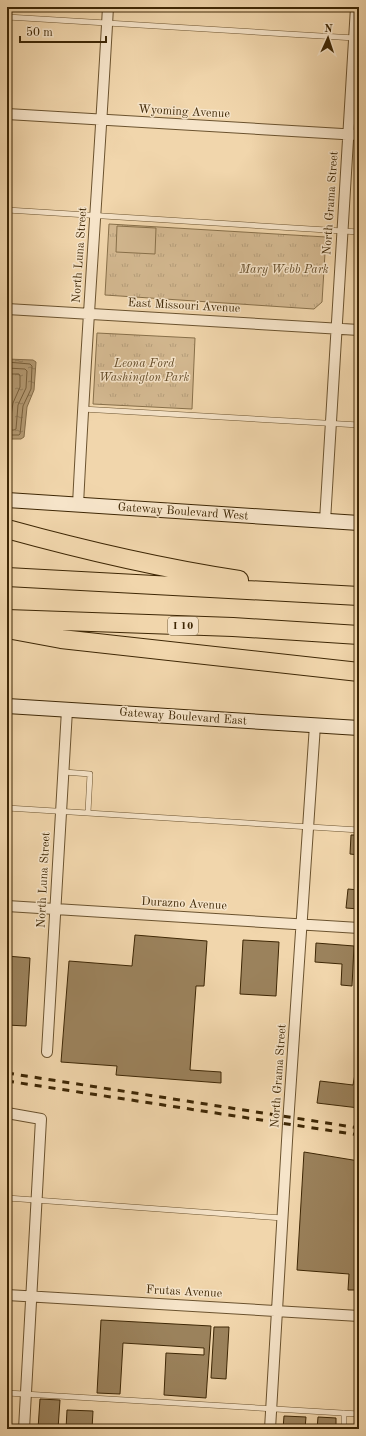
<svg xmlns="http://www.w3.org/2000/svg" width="366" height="1436" viewBox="0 0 366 1436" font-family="'Old Standard TT',serif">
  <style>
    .grass { fill: url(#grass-tufts); stroke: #88704a }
    .garden { fill: #d3b890; stroke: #88704a }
    .water { fill: url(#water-ripples); stroke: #856c47 }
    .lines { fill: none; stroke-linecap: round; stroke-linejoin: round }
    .shore { stroke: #79603c; stroke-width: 1 }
    .building { fill: #9b825c; stroke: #3e2705 }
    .service-casing { stroke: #6b532f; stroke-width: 6 }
    .minor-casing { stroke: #6b532f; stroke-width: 12 }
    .secondary-casing { stroke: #3e2705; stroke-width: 16 }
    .motorway-casing { stroke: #3e2705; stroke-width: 20 }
    .service { stroke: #f6e4c9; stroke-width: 5 }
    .minor { stroke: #f6e4c9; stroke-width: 10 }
    .secondary { stroke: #f6e4c9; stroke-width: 14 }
    .motorway { stroke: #f1d6ac; stroke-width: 18 }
    .rail { stroke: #3e2705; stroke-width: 3; stroke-dasharray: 7 7; stroke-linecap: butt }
    .labels { text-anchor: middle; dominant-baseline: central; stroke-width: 3; stroke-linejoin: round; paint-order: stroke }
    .shield { fill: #f6e4c9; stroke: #756040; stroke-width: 1 }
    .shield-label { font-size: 11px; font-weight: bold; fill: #3e2705 }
    .street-label { font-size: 12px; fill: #3e2705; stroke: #f6e4c9 }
    .park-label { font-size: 12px; font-style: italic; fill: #634b28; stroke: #f6e4c9 }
  </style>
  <defs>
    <pattern id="grass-tufts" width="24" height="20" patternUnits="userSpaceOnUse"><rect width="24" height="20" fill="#d3b890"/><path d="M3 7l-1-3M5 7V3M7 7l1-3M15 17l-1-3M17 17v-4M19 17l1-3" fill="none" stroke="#b69e7b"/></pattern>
    <pattern id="water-ripples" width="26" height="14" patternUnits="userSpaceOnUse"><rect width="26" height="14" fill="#b49a73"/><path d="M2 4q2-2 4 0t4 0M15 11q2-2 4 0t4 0" fill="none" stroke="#947e5c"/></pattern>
  </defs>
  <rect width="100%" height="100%" fill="#f1d6ac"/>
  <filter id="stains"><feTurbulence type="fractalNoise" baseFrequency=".005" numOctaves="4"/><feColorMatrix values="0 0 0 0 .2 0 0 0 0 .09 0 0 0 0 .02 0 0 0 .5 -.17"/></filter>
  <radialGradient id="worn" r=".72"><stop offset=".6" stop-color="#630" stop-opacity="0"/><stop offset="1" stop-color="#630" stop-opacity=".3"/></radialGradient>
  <!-- grass -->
  <path class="grass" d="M 109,224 L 326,237 L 322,302 L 314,309 L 105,295 Z
    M 97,333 L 195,338 L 192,409 L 93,404 Z"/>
  <!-- garden -->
  <path class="garden" d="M 117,226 L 156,228 L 155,254 L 116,252 Z"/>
  <!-- water -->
  <path class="water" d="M 7,359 L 33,360 L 36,362 L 34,390 L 27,407 L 24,437 L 21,439 L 7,439 Z"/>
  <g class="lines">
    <!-- shore -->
    <path class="shore" d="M 7,362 L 30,364 L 32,366 L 31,389 L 23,406 L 20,434 L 19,435 L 7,435
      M 7,368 L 25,369 L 27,371 L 26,388 L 18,405 L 16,429 L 14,430 L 7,430
      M 7,374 L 19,374 L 20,376 L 20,387 L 13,403 L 10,423 L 7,424"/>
  </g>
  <!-- building -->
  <path class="building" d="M 351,835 L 359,835 L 359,855 L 350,854 Z
    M 348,889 L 359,890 L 359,909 L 346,908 Z
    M 135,935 L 207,941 L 204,986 L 196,986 L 190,1070 L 221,1072 L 221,1083 L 116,1075 L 117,1066 L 61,1062 L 69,961 L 132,966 Z
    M 243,940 L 279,942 L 276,996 L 240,994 Z
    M 316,943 L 354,946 L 352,986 L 341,985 L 342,964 L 315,962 Z
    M 7,956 L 30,958 L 26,1026 L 7,1025 Z
    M 355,1074 L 359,1075 L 359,1108 L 317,1103 L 320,1081 L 353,1085 Z
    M 304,1152 L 359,1161 L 359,1290 L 348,1290 L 349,1274 L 297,1270 Z
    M 101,1320 L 211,1326 L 206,1398 L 164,1395 L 166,1353 L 204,1355 L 204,1348 L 123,1343 L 120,1394 L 97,1393 Z
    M 214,1327 L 229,1327 L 226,1379 L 211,1378 Z
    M 40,1399 L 60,1400 L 58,1429 L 38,1429 Z
    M 67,1410 L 93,1411 L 92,1429 L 66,1429 Z
    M 284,1416 L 306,1417 L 305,1429 L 283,1429 Z
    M 318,1417 L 336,1418 L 336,1429 L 317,1429 Z"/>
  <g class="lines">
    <defs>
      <path id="service" d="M 7,17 L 355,38
        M 7,210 L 359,232
        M 82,409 L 359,425
        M 64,772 L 90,774 L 88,812
        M 7,808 L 359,830
        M 7,1198 L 283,1218
        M 7,1393 L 359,1414
        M 344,1429 L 344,1413"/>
      <path id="minor" d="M 7,114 L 359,135
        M 7,309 L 359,330
        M 78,505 C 86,339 99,173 108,7
        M 325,521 L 356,7
        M 7,906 L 359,928
        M 47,1052 L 67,710
        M 7,1113 L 41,1119 L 24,1429
        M 7,1295 L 359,1316
        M 270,1429 L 288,1124 L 315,725"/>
      <path id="secondary" d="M 7,500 L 359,523
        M 7,706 L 359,728"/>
      <path id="motorway" d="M 7,529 C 83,550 160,568 239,580
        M 7,577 L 359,596
        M 7,619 L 233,627 L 359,635
        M 7,629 L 61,639 L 359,672"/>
    </defs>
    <!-- service casing -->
    <use href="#service" class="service-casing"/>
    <!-- minor casing -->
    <use href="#minor" class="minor-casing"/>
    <!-- secondary casing -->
    <use href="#secondary" class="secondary-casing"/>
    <!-- motorway casing -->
    <use href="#motorway" class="motorway-casing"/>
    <!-- service -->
    <use href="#service" class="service"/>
    <!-- minor -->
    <use href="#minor" class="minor"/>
    <!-- secondary -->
    <use href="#secondary" class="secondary"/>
    <!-- motorway -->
    <use href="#motorway" class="motorway"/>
    <!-- rail -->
    <path class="rail" d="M 7,1073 L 359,1128
      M 7,1081 L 359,1135"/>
  </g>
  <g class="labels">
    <!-- shield labels -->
    <rect class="shield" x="168" y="617" width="30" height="18" rx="3"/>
    <g class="shield-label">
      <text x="183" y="626">I 10</text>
    </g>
    <!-- street labels -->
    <g class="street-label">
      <text transform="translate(184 112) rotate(3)">Wyoming Avenue</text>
      <text transform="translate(331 203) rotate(-86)">North Grama Street</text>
      <text transform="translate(80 255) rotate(-86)">North Luna Street</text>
      <text transform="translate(184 306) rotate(3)">East Missouri Avenue</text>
      <text transform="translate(183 512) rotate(4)">Gateway Boulevard West</text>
      <text transform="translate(183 717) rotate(4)">Gateway Boulevard East</text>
      <text transform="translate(44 880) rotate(-87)">North Luna Street</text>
      <text transform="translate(184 904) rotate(3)">Durazno Avenue</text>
      <text transform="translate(279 1076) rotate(-86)">North Grama Street</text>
      <text transform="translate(184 1292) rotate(3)">Frutas Avenue</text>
    </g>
    <!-- park labels -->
    <g class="park-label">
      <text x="284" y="270">Mary Webb Park</text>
      <text x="144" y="364">Leona Ford<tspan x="144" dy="14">Washington Park</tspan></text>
    </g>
  </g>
  <!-- margin -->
  <rect width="366" height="1436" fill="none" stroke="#f1d6ac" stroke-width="24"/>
  <rect x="8" y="8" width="350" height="1420" fill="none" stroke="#3e2705" stroke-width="2"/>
  <rect x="12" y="12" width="342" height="1412" fill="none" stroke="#3e2705"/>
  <!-- north arrow -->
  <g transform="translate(328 38) rotate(3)" stroke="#f6e4c9" stroke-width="3" paint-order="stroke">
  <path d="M0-3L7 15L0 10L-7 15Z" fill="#3e2705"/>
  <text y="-6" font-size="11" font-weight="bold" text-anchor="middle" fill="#3e2705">N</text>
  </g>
  <!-- scale -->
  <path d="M20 36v6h86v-6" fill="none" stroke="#3e2705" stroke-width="2"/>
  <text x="26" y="36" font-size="12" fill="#3e2705" stroke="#f6e4c9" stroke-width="3" paint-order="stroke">50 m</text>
  <rect width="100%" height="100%" filter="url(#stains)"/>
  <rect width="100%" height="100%" fill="url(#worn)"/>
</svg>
